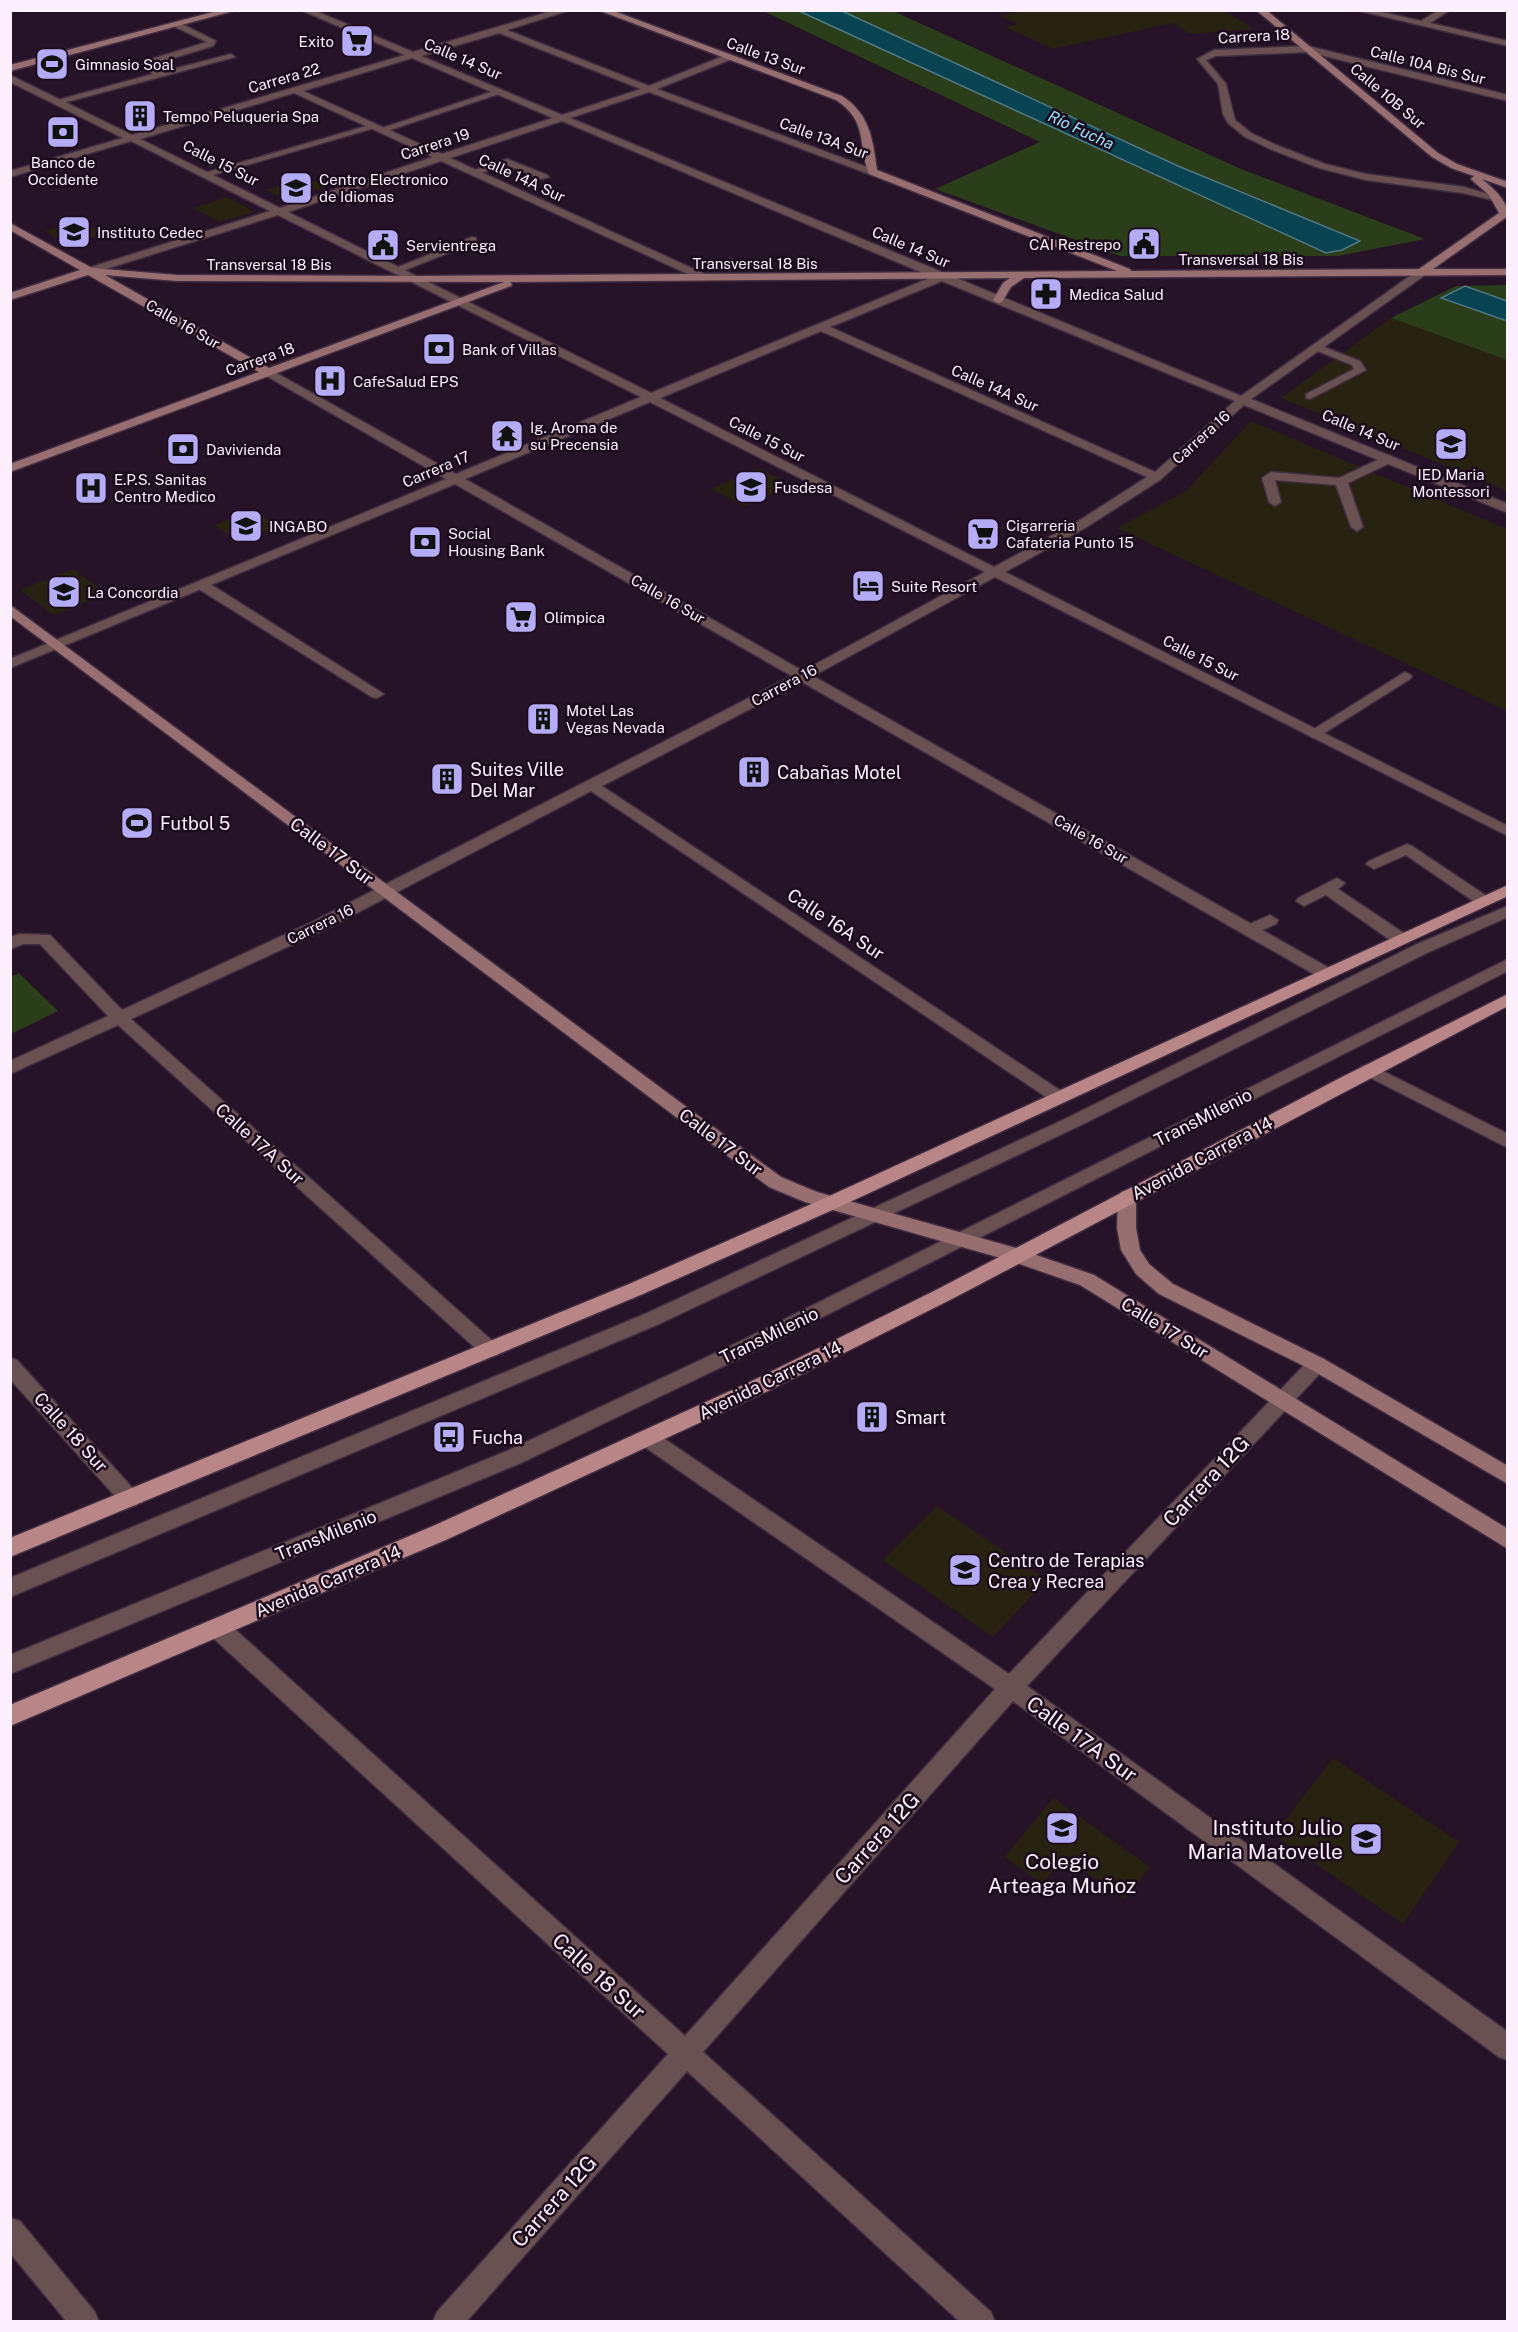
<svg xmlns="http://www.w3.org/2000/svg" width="1518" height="2332" viewBox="0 0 1518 2332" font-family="'Public Sans',sans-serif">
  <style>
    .education { fill: #282211 }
    .green { fill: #2a3e1a }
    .water { fill: #074350; stroke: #517784; stroke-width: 1.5 }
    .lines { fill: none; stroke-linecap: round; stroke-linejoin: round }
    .lane-casing { stroke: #402d41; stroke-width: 3 }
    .street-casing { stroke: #402d41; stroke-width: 3 }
    .secondary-casing { stroke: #402d41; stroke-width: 3 }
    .primary-casing { stroke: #402d41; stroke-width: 3 }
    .lane { fill: #6a5151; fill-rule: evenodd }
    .street { fill: #6a5151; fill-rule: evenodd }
    .secondary { fill: #976f70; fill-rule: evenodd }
    .primary { fill: #b98688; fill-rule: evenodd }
    .labels { text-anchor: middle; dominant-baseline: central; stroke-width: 5; stroke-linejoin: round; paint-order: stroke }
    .far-street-label { font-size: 15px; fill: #fdeffd; stroke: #1c0a1d }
    .far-poi-label { font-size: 15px; fill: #fdeffd; stroke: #1c0a1d; text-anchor: start }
    .far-water-label { font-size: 16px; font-style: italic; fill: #95e5fc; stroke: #1c0a1d }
    .poi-label { font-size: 18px; fill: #fdeffd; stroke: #1c0a1d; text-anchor: start }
    .street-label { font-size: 18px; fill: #fdeffd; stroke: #1c0a1d }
    .near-street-label { font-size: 21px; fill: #fdeffd; stroke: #1c0a1d }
    .near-poi-label { font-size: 21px; fill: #fdeffd; stroke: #1c0a1d; text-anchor: end }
  </style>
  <rect width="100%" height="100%" fill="#261327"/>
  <!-- education -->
  <path class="education" d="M 1024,11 L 1224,11 L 1255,29 L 1190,34 L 1173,23 L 1053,49 L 1005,27 L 1018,24 L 1000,16 Z
    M 307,177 L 326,187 L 285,199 L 266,190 Z
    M 228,197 L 255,212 L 220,222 L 193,208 Z
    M 81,221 L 103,234 L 67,245 L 45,231 Z
    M 1391,318 L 1507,360 L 1507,491 L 1281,398 Z
    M 1251,421 L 1507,529 L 1507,711 L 1117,528 L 1185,492 Z
    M 758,468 L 791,485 L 745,506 L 711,489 Z
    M 253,510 L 278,526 L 240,541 L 214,525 Z
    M 73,569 L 107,594 L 54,615 L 20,590 Z
    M 937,1506 L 1047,1580 L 993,1637 L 883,1560 Z
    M 1333,1758 L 1459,1842 L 1403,1924 L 1274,1835 Z
    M 1053,1798 L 1150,1867 L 1124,1900 L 1065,1857 L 1042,1884 L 1005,1857 Z"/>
  <!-- green -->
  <path class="green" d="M 763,11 L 893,11 L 1241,169 L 1425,239 L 1338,256 L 1120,256 L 935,189 L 1040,142 Z
    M 1507,285 L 1507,360 L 1391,318 L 1456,286 Z
    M 19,973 L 58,1011 L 11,1034 L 11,977 Z"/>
  <!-- water -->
  <path class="water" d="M 799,11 L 842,11 L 1178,166 L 1360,241 L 1342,250 L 1326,253 Z
    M 1465,286 L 1507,301 L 1507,321 L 1441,298 Z"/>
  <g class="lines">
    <defs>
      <path id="lane" d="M 178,22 L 216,41 L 213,46 L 151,65 L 162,72 L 231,54 L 235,57 L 59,104 L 54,101 L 153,74 L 142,66 L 145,61 L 207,42 L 175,27 L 174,25 Z
        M 497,90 L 505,92 L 384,132 L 376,130 Z
        M 370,125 L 378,127 L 209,176 L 201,174 Z
        M 507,159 L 547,175 L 549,177 L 541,179 L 507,165 L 474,175 L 469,172 Z
        M 472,237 L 476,238 L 476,242 L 400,272 L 391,270 Z
        M 1319,345 L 1360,361 L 1366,370 L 1310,399 L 1306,398 L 1306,394 L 1354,369 L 1352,365 L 1315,350 L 1315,346 Z
        M 1388,455 L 1392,456 L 1392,462 L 1348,483 L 1363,527 L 1357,531 L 1351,527 L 1336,485 L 1275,480 L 1281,502 L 1275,506 L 1269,502 L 1262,478 L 1271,472 L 1339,478 Z
        M 202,581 L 207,582 L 384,694 L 377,698 L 372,697 L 197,588 L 195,585 L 197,582 Z
        M 1405,672 L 1412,676 L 1410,679 L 1318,737 L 1313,738 L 1306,734 Z
        M 1407,844 L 1412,846 L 1488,897 L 1490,900 L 1488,903 L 1476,903 L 1406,855 L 1374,869 L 1366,864 L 1369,861 Z
        M 1337,878 L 1345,883 L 1338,889 L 1405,934 L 1407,938 L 1405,942 L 1393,942 L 1326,895 L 1304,906 L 1296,901 L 1298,898 Z
        M 1508,906 L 1508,917 L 1429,952 L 1077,1127 L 659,1324 L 10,1597 L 10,1578 L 645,1314 L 1065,1119 L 1417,944 Z
        M 1270,915 L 1278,920 L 1276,924 L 1251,935 L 1243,930 L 1245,926 Z
        M 1508,959 L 1508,971 L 755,1351 L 521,1463 L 10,1674 L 10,1655 L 507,1451 L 741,1341 Z"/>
      <path id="street" d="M 301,10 L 313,10 L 413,52 L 555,10 L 570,10 L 507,30 L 649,86 L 726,55 L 732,55 L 732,59 L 657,89 L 875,170 L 875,174 L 869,174 L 649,92 L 570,118 L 1241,396 L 1417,271 L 1425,271 L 1425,275 L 1251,399 L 1508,504 L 1508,513 L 1244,405 L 1160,480 L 1085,528 L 1005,572 L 1508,826 L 1508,836 L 995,577 L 813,676 L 1331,969 L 1333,973 L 1331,977 L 1319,977 L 802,682 L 602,786 L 1064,1093 L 1067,1097 L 1064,1101 L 1052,1101 L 591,791 L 324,930 L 131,1019 L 497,1345 L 500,1350 L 497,1355 L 490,1357 L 483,1355 L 118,1025 L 10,1074 L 10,1061 L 108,1016 L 40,944 L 23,944 L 10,949 L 10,937 L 20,934 L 50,935 L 122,1010 L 312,922 L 792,676 L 455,484 L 10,668 L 10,659 L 446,479 L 263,374 L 263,370 L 271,370 L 456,474 L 641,397 L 278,215 L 93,273 L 85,273 L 85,269 L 270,211 L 131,141 L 10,177 L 10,171 L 123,138 L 10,82 L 10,75 L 132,135 L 405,55 ZM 499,33 L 641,89 L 562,115 L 421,56 ZM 412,58 L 553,118 L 442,154 L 303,91 ZM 294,93 L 433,157 L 280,208 L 140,139 ZM 562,121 L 909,267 L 932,277 L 651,393 L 288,212 L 441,161 L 701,280 L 709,280 L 709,276 L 450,158 ZM 942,281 L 1235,401 L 1155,472 L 830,327 ZM 821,331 L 1147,477 L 1077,522 L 994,567 L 660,398 ZM 650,402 L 985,572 L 803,671 L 465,479 Z
        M 1356,10 L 1373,10 L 1421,21 L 1439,10 L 1450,10 L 1430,23 L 1508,41 L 1508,46 Z
        M 1308,46 L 1508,95 L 1508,101 L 1308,52 L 1216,56 L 1206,60 L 1226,84 L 1235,120 L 1251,133 L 1276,145 L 1325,164 L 1366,174 L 1464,187 L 1502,198 L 1502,202 L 1463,193 L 1366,180 L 1319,168 L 1270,149 L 1245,137 L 1228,123 L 1223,114 L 1218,84 L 1197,59 L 1214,50 Z
        M 1369,1064 L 1508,1134 L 1508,1148 L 1363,1074 L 1360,1070 L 1363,1066 Z
        M 1317,1356 L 1324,1359 L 1327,1364 L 1324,1369 L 1027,1686 L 1508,2032 L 1508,2060 L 1499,2057 L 1013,1701 L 703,2052 L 991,2312 L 995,2322 L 960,2322 L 687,2071 L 466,2322 L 433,2322 L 437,2312 L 668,2054 L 211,1636 L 208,1629 L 211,1622 L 219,1620 L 227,1622 L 685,2036 L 995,1689 L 642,1445 L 639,1439 L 642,1433 L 649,1431 L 656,1433 L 1009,1674 L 1310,1359 Z
        M 10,1358 L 17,1360 L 137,1493 L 140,1499 L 137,1505 L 130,1507 L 123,1505 L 10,1379 Z
        M 10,2218 L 20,2221 L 95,2312 L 99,2322 L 67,2322 L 10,2253 Z"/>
      <path id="secondary" d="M 221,10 L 237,10 L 10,71 L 10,65 Z
        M 598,10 L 611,10 L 842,96 C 870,114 873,140 877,170 L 1130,269 L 1131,271 L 1419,269 L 1499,213 L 1489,195 L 1473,181 L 1471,179 L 1474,176 L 1451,168 L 1432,157 L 1256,10 L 1266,10 L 1438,153 L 1457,164 L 1508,182 L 1508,188 L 1482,179 C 1494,189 1508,201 1508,216 L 1433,269 L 1508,269 L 1508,275 L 1024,278 L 1011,287 L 1002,302 L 998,303 L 993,300 L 1003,283 L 1010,278 L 510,282 L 512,284 L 511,286 L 10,472 L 10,464 L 259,372 L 88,275 L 10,300 L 10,293 L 80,270 L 10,230 L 10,223 L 92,268 L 177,275 L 416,276 L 1117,271 L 869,174 C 857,143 869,122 836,100 ZM 105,275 L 177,281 L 504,282 L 269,368 Z
        M 10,605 L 781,1177 L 817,1192 L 1016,1248 L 1094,1275 L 1508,1529 L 1508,1549 L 1080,1285 L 1011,1261 L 805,1202 L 769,1187 L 10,616 Z
        M 1127,1190 L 1133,1192 L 1136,1197 L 1136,1228 L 1140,1250 L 1149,1264 L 1173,1284 L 1324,1359 L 1508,1466 L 1508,1484 L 1310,1369 L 1159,1294 L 1136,1274 L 1121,1250 L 1117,1228 L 1118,1197 L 1121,1192 Z"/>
      <path id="primary" d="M 1508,885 L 1508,896 L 837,1208 L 643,1294 L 10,1557 L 10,1538 L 629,1284 L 825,1198 Z
        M 1508,994 L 1508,1006 L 952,1299 L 766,1392 L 448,1539 L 10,1726 L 10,1705 L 433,1526 L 752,1381 L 938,1289 L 1340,1078 Z"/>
    </defs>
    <!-- lane casing -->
    <use href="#lane" class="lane-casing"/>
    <!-- street casing -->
    <use href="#street" class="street-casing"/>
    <!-- secondary casing -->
    <use href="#secondary" class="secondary-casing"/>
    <!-- primary casing -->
    <use href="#primary" class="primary-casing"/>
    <!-- lane -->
    <use href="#lane" class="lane"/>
    <!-- street -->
    <use href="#street" class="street"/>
    <!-- secondary -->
    <use href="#secondary" class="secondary"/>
    <!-- primary -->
    <use href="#primary" class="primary"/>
  </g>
  <!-- icons -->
  <defs>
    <symbol id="supermarket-square" viewBox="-11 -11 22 22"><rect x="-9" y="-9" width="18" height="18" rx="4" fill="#b5acf8" stroke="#1c0a1d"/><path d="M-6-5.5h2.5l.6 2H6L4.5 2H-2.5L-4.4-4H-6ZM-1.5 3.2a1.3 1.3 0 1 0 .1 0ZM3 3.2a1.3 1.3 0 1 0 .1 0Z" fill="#111"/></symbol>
    <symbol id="stadium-square" viewBox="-11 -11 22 22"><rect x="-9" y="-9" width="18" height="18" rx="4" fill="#b5acf8" stroke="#1c0a1d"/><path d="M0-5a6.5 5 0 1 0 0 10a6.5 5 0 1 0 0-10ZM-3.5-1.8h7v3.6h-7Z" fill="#111"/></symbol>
    <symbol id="building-square" viewBox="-11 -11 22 22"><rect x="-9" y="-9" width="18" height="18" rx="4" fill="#b5acf8" stroke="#1c0a1d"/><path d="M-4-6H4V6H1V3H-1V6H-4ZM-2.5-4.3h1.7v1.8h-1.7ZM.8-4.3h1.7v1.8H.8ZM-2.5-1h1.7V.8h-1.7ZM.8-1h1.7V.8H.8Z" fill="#111"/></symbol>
    <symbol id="bank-square" viewBox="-11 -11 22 22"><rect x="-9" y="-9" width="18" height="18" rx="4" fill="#b5acf8" stroke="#1c0a1d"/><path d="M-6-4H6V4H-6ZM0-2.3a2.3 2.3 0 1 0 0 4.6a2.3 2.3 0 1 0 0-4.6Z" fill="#111"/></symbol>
    <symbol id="university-square" viewBox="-11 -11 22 22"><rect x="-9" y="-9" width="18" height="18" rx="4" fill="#b5acf8" stroke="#1c0a1d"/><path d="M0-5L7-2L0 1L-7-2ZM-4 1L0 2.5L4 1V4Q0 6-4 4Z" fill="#111"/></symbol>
    <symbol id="civic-square" viewBox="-11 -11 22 22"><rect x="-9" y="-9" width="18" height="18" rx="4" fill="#b5acf8" stroke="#1c0a1d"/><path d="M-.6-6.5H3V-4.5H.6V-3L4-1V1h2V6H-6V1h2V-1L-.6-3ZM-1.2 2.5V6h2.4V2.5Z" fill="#111"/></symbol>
    <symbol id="pharmacy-square" viewBox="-11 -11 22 22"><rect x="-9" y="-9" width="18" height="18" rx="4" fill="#b5acf8" stroke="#1c0a1d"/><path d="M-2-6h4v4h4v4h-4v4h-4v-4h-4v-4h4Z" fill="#111"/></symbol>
    <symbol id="hospital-square" viewBox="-11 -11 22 22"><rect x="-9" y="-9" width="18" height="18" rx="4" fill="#b5acf8" stroke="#1c0a1d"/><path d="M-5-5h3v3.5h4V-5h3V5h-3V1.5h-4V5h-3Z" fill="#111"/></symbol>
    <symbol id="temple-square" viewBox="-11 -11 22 22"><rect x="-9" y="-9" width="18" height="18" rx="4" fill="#b5acf8" stroke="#1c0a1d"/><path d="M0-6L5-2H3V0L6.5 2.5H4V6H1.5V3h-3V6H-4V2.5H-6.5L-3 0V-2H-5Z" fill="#111"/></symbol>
    <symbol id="school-square" viewBox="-11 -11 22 22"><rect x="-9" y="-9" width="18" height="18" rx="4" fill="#b5acf8" stroke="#1c0a1d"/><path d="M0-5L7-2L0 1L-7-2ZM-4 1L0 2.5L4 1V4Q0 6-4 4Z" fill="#111"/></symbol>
    <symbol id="hotel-square" viewBox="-11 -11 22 22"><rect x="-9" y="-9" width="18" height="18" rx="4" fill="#b5acf8" stroke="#1c0a1d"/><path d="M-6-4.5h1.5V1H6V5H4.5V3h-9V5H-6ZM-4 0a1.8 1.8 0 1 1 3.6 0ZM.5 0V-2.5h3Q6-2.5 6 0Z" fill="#111"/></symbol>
    <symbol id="bus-square" viewBox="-11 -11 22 22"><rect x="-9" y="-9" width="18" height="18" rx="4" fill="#b5acf8" stroke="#1c0a1d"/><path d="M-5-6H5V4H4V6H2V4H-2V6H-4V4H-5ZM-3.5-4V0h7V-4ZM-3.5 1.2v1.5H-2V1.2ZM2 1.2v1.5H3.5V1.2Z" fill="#111"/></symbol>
  </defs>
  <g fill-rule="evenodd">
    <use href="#supermarket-square" x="338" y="22" width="38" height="38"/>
    <use href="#stadium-square" x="33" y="45" width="38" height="38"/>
    <use href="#building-square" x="121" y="97" width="38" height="38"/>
    <use href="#bank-square" x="44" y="113" width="38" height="38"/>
    <use href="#university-square" x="277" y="169" width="38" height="38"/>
    <use href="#university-square" x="55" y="213" width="38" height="38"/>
    <use href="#civic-square" x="1125" y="225" width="38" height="38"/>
    <use href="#civic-square" x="364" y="226" width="38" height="38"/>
    <use href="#pharmacy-square" x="1027" y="275" width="38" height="38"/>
    <use href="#bank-square" x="420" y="330" width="38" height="38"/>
    <use href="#hospital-square" x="311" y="362" width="38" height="38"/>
    <use href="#temple-square" x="488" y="417" width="38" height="38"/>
    <use href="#school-square" x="1432" y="425" width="38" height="38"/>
    <use href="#bank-square" x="164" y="430" width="38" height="38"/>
    <use href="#university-square" x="732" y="468" width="38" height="38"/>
    <use href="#hospital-square" x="72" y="469" width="38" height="38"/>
    <use href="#university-square" x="227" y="507" width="38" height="38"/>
    <use href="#supermarket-square" x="964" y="515" width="38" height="38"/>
    <use href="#bank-square" x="406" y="523" width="38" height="38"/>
    <use href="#hotel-square" x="849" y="567" width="38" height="38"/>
    <use href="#university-square" x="45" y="573" width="38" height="38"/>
    <use href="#supermarket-square" x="502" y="598" width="38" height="38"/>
    <use href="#building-square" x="524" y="700" width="38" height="38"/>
    <use href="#building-square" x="735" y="753" width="38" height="38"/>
    <use href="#building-square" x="428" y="760" width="38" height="38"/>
    <use href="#stadium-square" x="118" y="804" width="38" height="38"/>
    <use href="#building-square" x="853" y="1398" width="38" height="38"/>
    <use href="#bus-square" x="430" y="1418" width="38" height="38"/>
    <use href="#school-square" x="946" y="1551" width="38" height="38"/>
    <use href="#school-square" x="1043" y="1809" width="38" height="38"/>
    <use href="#school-square" x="1347" y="1820" width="38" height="38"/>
  </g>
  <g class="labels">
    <!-- far-street labels -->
    <g class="far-street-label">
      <text transform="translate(1254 36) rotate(-3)">Carrera 18</text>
      <text transform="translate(766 56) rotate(20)">Calle 13 Sur</text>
      <text transform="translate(463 59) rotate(23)">Calle 14 Sur</text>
      <text transform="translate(1428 65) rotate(14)">Calle 10A Bis Sur</text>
      <text transform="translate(284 78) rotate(-16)">Carrera 22</text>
      <text transform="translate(1388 96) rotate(40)">Calle 10B Sur</text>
      <text transform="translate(824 138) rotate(20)">Calle 13A Sur</text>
      <text transform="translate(435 144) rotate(-18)">Carrera 19</text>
      <text transform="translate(221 163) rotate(27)">Calle 15 Sur</text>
      <text transform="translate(522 178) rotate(25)">Calle 14A Sur</text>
      <text transform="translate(911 247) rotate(23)">Calle 14 Sur</text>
      <text x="1241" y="259">Transversal 18 Bis</text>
      <text x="755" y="263">Transversal 18 Bis</text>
      <text x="269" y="264">Transversal 18 Bis</text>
      <text transform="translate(183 324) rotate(30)">Calle 16 Sur</text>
      <text transform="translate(260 359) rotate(-20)">Carrera 18</text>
      <text transform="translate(995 388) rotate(24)">Calle 14A Sur</text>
      <text transform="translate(1361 430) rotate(23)">Calle 14 Sur</text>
      <text transform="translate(1201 437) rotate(-42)">Carrera 16</text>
      <text transform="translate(767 439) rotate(27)">Calle 15 Sur</text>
      <text transform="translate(436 469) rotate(-23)">Carrera 17</text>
      <text transform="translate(668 599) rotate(30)">Calle 16 Sur</text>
      <text transform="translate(1201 658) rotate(27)">Calle 15 Sur</text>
      <text transform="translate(784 685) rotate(-28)">Carrera 16</text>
      <text transform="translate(1091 839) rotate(30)">Calle 16 Sur</text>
      <text transform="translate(320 924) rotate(-26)">Carrera 16</text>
    </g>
    <!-- far-poi labels -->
    <g class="far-poi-label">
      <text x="334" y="41" text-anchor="end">Exito</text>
      <text x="75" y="64">Gimnasio Soal</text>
      <text x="163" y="116">Tempo Peluqueria Spa</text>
      <text x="63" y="162" text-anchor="middle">Banco de<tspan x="63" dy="17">Occidente</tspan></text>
      <text x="319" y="179">Centro Electronico<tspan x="319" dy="17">de Idiomas</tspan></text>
      <text x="97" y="232">Instituto Cedec</text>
      <text x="1121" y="244" text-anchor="end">CAI Restrepo</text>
      <text x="406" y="245">Servientrega</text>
      <text x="1069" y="294">Medica Salud</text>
      <text x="462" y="349">Bank of Villas</text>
      <text x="353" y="381">CafeSalud EPS</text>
      <text x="530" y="427">Ig. Aroma de<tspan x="530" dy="17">su Precensia</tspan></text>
      <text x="206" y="449">Davivienda</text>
      <text x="1451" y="474" text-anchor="middle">IED Maria<tspan x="1451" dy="17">Montessori</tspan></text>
      <text x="114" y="479">E.P.S. Sanitas<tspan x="114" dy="17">Centro Medico</tspan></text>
      <text x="774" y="487">Fusdesa</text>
      <text x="1006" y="525">Cigarreria<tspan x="1006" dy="17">Cafateria Punto 15</tspan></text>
      <text x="269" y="526">INGABO</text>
      <text x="448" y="533">Social<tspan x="448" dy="17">Housing Bank</tspan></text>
      <text x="891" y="586">Suite Resort</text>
      <text x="87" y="592">La Concordia</text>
      <text x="544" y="617">Olímpica</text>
      <text x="566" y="710">Motel Las<tspan x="566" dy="17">Vegas Nevada</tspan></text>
    </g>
    <!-- far-water labels -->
    <g class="far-water-label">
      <text transform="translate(1081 130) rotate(25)">Río Fucha</text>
    </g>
    <!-- poi labels -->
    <g class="poi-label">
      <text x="470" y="769">Suites Ville<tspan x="470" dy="21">Del Mar</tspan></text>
      <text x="777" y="772">Cabañas Motel</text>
      <text x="160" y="823">Futbol 5</text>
      <text x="895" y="1417">Smart</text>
      <text x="472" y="1437">Fucha</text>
      <text x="988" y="1560">Centro de Terapias<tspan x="988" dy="21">Crea y Recrea</tspan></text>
    </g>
    <!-- street labels -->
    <g class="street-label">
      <text transform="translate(332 851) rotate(37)">Calle 17 Sur</text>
      <text transform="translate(836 924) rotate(34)">Calle 16A Sur</text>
      <text transform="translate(1203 1117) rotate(-27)">TransMilenio</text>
      <text transform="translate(721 1142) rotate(37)">Calle 17 Sur</text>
      <text transform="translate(260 1144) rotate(42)">Calle 17A Sur</text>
      <text transform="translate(1202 1158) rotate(-28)">Avenida Carrera 14</text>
      <text transform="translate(1165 1328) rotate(32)">Calle 17 Sur</text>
      <text transform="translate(769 1335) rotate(-26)">TransMilenio</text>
      <text transform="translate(770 1380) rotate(-26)">Avenida Carrera 14</text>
      <text transform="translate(71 1432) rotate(48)">Calle 18 Sur</text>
      <text transform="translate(326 1535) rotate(-22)">TransMilenio</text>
      <text transform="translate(328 1581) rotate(-23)">Avenida Carrera 14</text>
    </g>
    <!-- near-street labels -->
    <g class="near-street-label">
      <text transform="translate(1206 1481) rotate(-47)">Carrera 12G</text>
      <text transform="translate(1082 1739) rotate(36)">Calle 17A Sur</text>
      <text transform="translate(877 1838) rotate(-48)">Carrera 12G</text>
      <text transform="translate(599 1976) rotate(42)">Calle 18 Sur</text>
      <text transform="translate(554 2201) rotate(-48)">Carrera 12G</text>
    </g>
    <!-- near-poi labels -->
    <g class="near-poi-label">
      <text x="1343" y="1827">Instituto Julio<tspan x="1343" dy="24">Maria Matovelle</tspan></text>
      <text x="1062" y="1861" text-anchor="middle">Colegio<tspan x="1062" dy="24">Arteaga Muñoz</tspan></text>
    </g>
  </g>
  <!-- border -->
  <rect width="1518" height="2332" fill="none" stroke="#fdeffd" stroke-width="24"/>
</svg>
